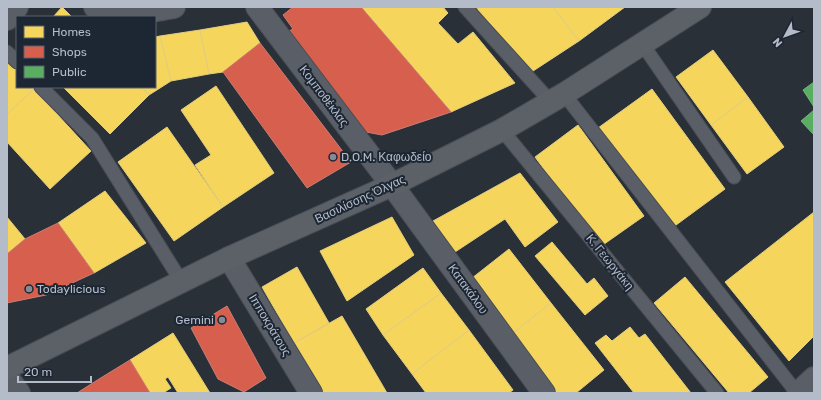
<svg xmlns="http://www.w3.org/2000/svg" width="821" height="400" viewBox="0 0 821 400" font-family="Rubik,sans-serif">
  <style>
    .homes { fill: #f6d55c; stroke: #e2ce7d }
    .shops { fill: #d6604d; stroke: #cc7c72 }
    .public { fill: #5aae61; stroke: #75b280 }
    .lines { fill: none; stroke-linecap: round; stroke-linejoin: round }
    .lane-casing { stroke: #484c53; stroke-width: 15 }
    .street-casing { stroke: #484c53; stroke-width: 24 }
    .secondary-casing { stroke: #484c53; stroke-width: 24 }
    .primary-casing { stroke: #484c55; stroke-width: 24 }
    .lane { stroke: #5a5e66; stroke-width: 13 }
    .street { stroke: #5a5e66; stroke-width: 22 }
    .secondary { stroke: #595d64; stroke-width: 22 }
    .primary { stroke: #5c6168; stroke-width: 22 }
    .poi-dot { fill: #848b96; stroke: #1d2633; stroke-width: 1.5 }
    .labels { text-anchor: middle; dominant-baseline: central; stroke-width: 4; stroke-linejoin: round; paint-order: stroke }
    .street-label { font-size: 12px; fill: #b4bcc9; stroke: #1d2633 }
    .poi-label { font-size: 12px; fill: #b4bcc9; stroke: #1d2633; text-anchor: start }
  </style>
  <rect width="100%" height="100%" fill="#2a3038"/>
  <!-- homes -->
  <path class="homes" d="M 62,7 L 72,17 L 53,17 Z
    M 361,7 L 443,7 L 448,13 L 438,23 L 458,44 L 473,32 L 515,83 L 451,112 Z
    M 476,7 L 553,7 L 579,41 L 527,75 Z
    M 553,7 L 625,7 L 579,41 Z
    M 247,22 L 260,43 L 223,72 L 209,74 L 200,30 Z
    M 200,30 L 209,74 L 171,81 L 160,36 Z
    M 160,36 L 171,81 L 149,95 L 142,87 L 155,87 L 155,37 Z
    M 713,50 L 748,97 L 711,125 L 676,77 Z
    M 7,60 L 17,70 L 17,87 L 32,87 L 34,89 L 7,114 Z
    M 216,86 L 274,173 L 223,207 L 195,165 L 211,155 L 181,110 Z
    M 63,87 L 142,87 L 149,95 L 110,134 Z
    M 34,89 L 91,151 L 50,189 L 7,142 L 7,114 Z
    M 652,89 L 725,189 L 672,228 L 598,128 Z
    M 748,97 L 784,147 L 747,174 L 711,125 Z
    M 578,125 L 644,216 L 600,247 L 535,157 Z
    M 167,127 L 223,207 L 174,241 L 118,162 Z
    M 520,173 L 558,222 L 525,247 L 505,219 L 452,254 L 433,221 Z
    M 105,191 L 146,243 L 94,273 L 58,223 Z
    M 814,212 L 814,336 L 789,361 L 725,282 Z
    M 7,217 L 25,239 L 7,254 Z
    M 392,217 L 414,255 L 347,301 L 320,251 Z
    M 552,242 L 587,284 L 594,278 L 608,296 L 585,315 L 535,256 Z
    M 509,249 L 551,303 L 509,336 L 467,282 Z
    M 297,267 L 329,323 L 294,343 L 262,287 Z
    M 423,268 L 441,293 L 383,335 L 366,309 Z
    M 685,277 L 768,377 L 749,393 L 729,393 L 654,303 Z
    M 441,293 L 469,330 L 412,374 L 383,335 Z
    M 551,303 L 604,370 L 576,393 L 554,393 L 509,336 Z
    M 342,316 L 387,393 L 323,393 L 294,343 Z
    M 630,327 L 639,338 L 645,334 L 691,393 L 634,393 L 595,343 L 606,335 L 612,341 Z
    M 469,330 L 513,390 L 509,393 L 426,393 L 412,374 Z
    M 173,333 L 210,393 L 178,393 L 168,377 L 165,379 L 171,388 L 163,393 L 150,393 L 130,360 Z"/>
  <!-- shops -->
  <path class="shops" d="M 293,7 L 361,7 L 451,112 L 382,135 L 366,132 L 289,31 L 293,29 L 283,15 Z
    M 260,43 L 351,162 L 307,188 L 223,72 Z
    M 58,223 L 94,273 L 46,295 L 7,303 L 7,254 L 25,239 Z
    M 227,306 L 266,378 L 244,392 L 218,379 L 191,328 Z
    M 130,360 L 150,393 L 77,393 L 99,379 Z"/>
  <!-- public -->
  <path class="public" d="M 814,82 L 814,107 L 803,90 Z
    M 814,110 L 814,135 L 801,121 Z"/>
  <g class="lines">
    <defs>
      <path id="lane" d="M 465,7 L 551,102
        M 643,45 L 734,177
        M 7,52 L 17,62
        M 41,87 L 92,138 L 181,281
        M 564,94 L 797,393
        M 502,130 L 717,393"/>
      <path id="street" d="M 95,7 C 116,23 151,10 174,7
        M 257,7 L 392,185 L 544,393
        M 7,19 L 17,7
        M 229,258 L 311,393
        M 798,393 L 814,378"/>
      <path id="secondary" d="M 7,377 L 19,393"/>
      <path id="primary" d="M 7,368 L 229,258 L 392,185 L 502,130 L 564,94 L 700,7"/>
    </defs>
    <!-- lane casing -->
    <use href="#lane" class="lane-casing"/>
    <!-- street casing -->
    <use href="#street" class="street-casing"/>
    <!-- secondary casing -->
    <use href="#secondary" class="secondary-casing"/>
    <!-- primary casing -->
    <use href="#primary" class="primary-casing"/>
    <!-- lane -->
    <use href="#lane" class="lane"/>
    <!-- street -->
    <use href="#street" class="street"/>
    <!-- secondary -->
    <use href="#secondary" class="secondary"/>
    <!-- primary -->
    <use href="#primary" class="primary"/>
  </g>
  <!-- markers -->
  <g class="poi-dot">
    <circle cx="333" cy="157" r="4"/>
    <circle cx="29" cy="289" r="4"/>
    <circle cx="222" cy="320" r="4"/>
  </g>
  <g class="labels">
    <!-- street labels -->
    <g class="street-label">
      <text transform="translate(324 96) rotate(53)">Κομποθέκλας</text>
      <text transform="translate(360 199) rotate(-25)">Βασιλίσσης Όλγας</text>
      <text transform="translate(610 262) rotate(51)">Κ. Γεωργάκη</text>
      <text transform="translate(468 289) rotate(54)">Κατακάλου</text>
      <text transform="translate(270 325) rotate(59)">Ιπποκράτους</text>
    </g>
    <!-- poi labels -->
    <g class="poi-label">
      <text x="341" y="157">D.O.M. Καφωδείο</text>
      <text x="37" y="289">Todaylicious</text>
      <text x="214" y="320" text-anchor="end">Gemini</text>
    </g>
  </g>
  <!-- border -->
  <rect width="821" height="400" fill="none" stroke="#b4bcc9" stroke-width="16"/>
  <!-- legend -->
  <rect x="16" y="16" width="140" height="72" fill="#1d2633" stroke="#59626f"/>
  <rect x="24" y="26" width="20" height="12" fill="#f6d55c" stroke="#59626f"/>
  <text x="52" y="36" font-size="12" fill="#b4bcc9">Homes</text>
  <rect x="24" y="46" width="20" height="12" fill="#d6604d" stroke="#59626f"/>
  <text x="52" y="56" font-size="12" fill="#b4bcc9">Shops</text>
  <rect x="24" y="66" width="20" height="12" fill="#5aae61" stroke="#59626f"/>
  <text x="52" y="76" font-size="12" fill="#b4bcc9">Public</text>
  <!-- north arrow -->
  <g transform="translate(785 36) rotate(229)" stroke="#1d2633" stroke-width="3" paint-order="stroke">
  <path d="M0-3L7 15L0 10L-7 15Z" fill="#b4bcc9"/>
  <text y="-6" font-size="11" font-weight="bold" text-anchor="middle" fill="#b4bcc9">N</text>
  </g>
  <!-- scale -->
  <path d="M18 376v6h73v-6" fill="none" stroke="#b4bcc9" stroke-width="2"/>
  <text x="24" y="376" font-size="12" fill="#b4bcc9" stroke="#1d2633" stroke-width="3" paint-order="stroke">20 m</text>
</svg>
